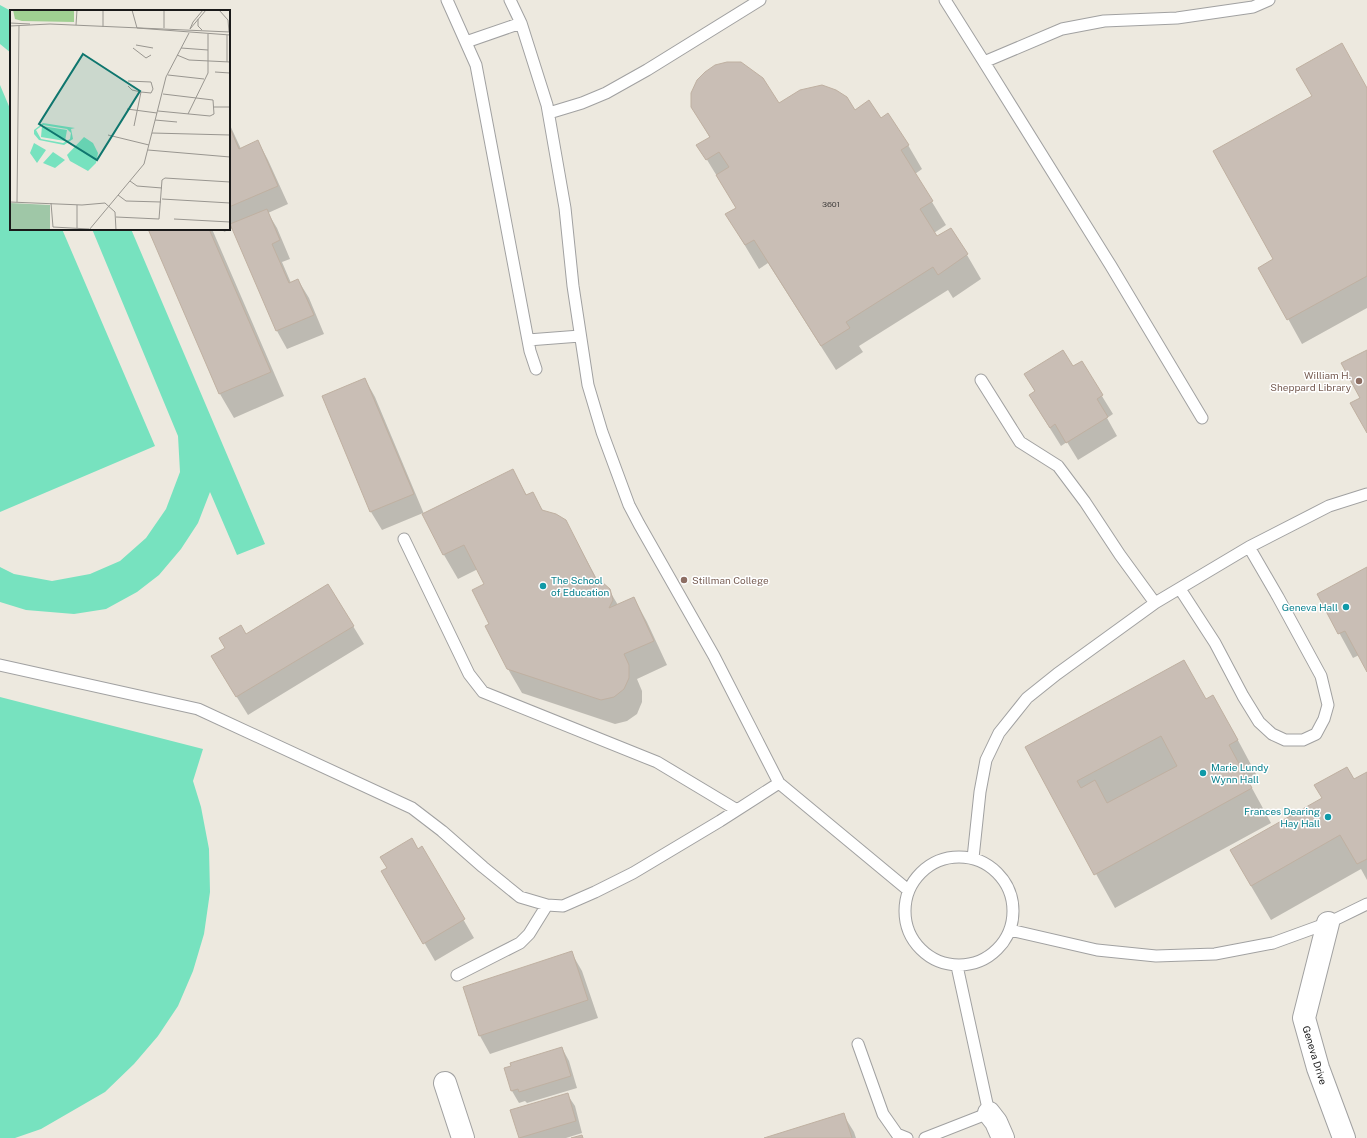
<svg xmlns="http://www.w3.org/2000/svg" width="1367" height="1138" viewBox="0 0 1367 1138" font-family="'Public Sans',sans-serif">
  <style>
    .pitch { fill: #77e2bf }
    .shadow { fill: #0003 }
    .building { fill: #c9beb5; stroke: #bfb0a1; fill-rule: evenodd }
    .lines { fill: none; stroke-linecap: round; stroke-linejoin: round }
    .lane-casing { stroke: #a1a1a1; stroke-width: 13 }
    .street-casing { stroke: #a1a1a1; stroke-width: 24 }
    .lane { stroke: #fff; stroke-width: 11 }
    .street { stroke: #fff; stroke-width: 22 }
    .education-dot { fill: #8d6e63; stroke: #fff; stroke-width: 1.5 }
    .culture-dot { fill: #0f9aa8; stroke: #fff; stroke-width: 1.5 }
    .labels { text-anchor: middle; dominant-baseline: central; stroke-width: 3; stroke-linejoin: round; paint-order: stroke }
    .number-label { font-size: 8px; fill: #464341 }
    .education-label { font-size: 10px; fill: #785e54; stroke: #fff; text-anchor: end }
    .culture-label { font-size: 10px; fill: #0d838f; stroke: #fff; text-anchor: start }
    .street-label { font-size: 10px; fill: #1a1a1a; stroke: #fff }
    .inset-road { fill: none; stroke: #999690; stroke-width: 1 }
    .view { fill: #0f766e; fill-opacity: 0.15; stroke: #0f766e; stroke-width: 2 }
    .inset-edge { fill: none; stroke: #1a1a1a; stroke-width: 2 }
  </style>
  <rect width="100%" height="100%" fill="#ede9df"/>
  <!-- pitch -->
  <path class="pitch" d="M 0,5 L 11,11 L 11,53 L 0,44 Z
    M 0,85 L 11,111 L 11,229 L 62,229 L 155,446 L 0,512 Z
    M 92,229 L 131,229 L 265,544 L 237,555 L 210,492 L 198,523 L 181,549 L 159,575 L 137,592 L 106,609 L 74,614 L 26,610 L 0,602 L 0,567 L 14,574 L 52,581 L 90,574 L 120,561 L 146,538 L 166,509 L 180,472 L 178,436 Z
    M 0,697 L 203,749 L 193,781 L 201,807 L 209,849 L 210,892 L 204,934 L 193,971 L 178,1006 L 158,1036 L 134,1064 L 105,1092 L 41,1129 L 15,1138 L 0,1138 Z"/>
  <!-- shadow -->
  <path class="shadow" d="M 1367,89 L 1367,308 L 1302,344 L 1260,268 L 1275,260 Z
    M 779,105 L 854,111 L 880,119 L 908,145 L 922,169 L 915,174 L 946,225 L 934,233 L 937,238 L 967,255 L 981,279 L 953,298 L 948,290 L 859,346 L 863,352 L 836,370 L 768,263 L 759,269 L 741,239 L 727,215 L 737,209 L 698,145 L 710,138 L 692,106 Z
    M 229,123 L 241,149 L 258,141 L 268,160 L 288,204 L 268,213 L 277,228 L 290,259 L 282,262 L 291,283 L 298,280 L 309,298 L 324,334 L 287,349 L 277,331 L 233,228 L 224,232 L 223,229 L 229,229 Z
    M 149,229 L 212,229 L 284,396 L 234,418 L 220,394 Z
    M 1081,362 L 1113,414 L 1107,418 L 1117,436 L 1078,460 L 1067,442 L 1061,446 L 1041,414 L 1030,395 L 1035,392 L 1025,374 L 1073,367 Z
    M 365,379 L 375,397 L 424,514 L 513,470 L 527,496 L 533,493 L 543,511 L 565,521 L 598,581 L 609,590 L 618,605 L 634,598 L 647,622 L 667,665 L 637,679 L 642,691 L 642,702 L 637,714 L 627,721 L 615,724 L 522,693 L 508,669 L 490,624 L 485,584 L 478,569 L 458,579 L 444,555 L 423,513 L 382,530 L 371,512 L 323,396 Z
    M 1367,568 L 1367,670 L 1359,655 L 1353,658 L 1318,594 Z
    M 353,626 L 364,644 L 248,715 L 223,675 L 246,635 Z
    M 1206,700 L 1233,731 L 1256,774 L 1247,779 L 1271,823 L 1115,908 L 1026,748 Z
    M 1367,773 L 1367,880 L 1361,869 L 1271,920 L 1251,886 L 1323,798 Z
    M 422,848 L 474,938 L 435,961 L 383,872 Z
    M 571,952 L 582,971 L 598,1018 L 490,1054 L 480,1036 Z
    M 562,1048 L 569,1061 L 577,1088 L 527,1103 L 525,1101 L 519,1103 L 512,1091 Z
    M 567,1094 L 575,1106 L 582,1133 L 566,1138 L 520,1138 L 511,1111 Z
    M 843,1114 L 854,1132 L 856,1138 L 767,1138 Z"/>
  <!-- building -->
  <path class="building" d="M 1342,43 L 1367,88 L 1367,276 L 1287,320 L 1258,268 L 1273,259 L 1213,151 L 1312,96 L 1296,69 Z
    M 727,62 L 741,62 L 763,78 L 779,103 L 800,90 L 822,85 L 836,90 L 847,97 L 855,110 L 869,100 L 881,118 L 888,113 L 909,145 L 901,150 L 933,201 L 920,209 L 937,236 L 951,228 L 968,254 L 938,275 L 933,267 L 846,322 L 850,328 L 821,346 L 754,240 L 745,245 L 725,214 L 736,208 L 716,175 L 729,167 L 719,152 L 706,160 L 696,145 L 710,137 L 691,107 L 691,93 L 697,80 L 705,72 L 715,65 Z
    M 229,126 L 239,149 L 258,140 L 278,186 L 229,207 Z
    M 267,209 L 280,240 L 272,244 L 289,283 L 298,279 L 314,315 L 276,331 L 230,224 Z
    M 148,229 L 209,229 L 271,372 L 219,394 Z
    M 1063,350 L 1073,366 L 1082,361 L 1103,395 L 1097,399 L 1108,417 L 1066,443 L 1055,424 L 1050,428 L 1029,395 L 1035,391 L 1024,374 Z
    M 1367,350 L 1367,433 L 1350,403 L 1360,398 L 1341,363 Z
    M 365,378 L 414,494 L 370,512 L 322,396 Z
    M 513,469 L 526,495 L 533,492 L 542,510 L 556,514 L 566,520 L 596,579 L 602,582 L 610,589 L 613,600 L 609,608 L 634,597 L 654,641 L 624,654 L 629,665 L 629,678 L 624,689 L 614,697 L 601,700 L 507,669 L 485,626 L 489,624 L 472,590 L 484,584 L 464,545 L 443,555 L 422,514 Z
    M 1367,567 L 1367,672 L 1345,631 L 1338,634 L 1317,594 Z
    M 328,584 L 354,626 L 236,697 L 211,656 L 225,648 L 219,638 L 241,625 L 246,634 Z
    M 1184,660 L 1206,699 L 1213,695 L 1238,740 L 1229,745 L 1252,788 L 1094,875 L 1025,747 ZM 1161,736 L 1177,766 L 1107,803 L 1095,780 L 1081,788 L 1077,781 Z
    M 1347,767 L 1354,779 L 1367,772 L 1367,859 L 1357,864 L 1340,835 L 1251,886 L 1230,850 L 1322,798 L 1314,785 Z
    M 412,838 L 418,849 L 422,846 L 465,919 L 423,944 L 381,871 L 387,868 L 380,857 Z
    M 572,951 L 588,1000 L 479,1036 L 463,987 Z
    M 562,1047 L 571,1076 L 519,1092 L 518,1089 L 511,1091 L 504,1068 L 511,1066 L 510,1063 Z
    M 568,1093 L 576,1121 L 519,1138 L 510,1110 Z
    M 844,1113 L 852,1138 L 764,1138 Z
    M 582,1135 L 583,1138 L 571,1138 Z"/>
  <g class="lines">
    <defs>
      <path id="lane" d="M 447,0 L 476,65 L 530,351 L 536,369
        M 510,0 L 521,23 L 547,105 L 565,208 L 573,286 L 588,385 L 602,432 L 629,505 L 639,524 L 714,656 L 779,783 L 908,890
        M 945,0 L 984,62 L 1062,29 L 1104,21 L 1177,18 L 1253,7 L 1269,0
        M 466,42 L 521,23
        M 984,62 L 1111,266 L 1202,418
        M 549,113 L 582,103 L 606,93 L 647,70 L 760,0
        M 528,340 L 580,336
        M 981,380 L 1020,442 L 1058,466 L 1085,502 L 1120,555 L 1155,603
        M 404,539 L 469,674 L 483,692 L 657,762 L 737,810
        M 1180,589 L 1215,643 L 1243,696 L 1259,722 L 1272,734 L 1285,740 L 1303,740 L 1316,734 L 1324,719 L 1328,705 L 1321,676 L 1278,597 L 1249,547
        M 0,665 L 198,709 L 412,808 L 442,831 L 483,867 L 520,897 L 547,905 L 563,906 L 595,892 L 633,873 L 720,821 L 779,783
        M905 911a54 54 0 1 1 108 0a54 54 0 1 1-108 0Z
        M 973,858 L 980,792 L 986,760 L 999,733 L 1027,698 L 1057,674 L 1155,603 L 1249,547 L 1329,506 L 1367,494
        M 1010,930 L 1097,950 L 1156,956 L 1215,954 L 1273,943 L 1328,923 L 1367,904
        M 457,975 L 520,943 L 529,934 L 547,905
        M 858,1044 L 883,1114 L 897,1134 L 907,1138
        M 925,1138 L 989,1113 L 957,966"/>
      <path id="street" d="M 1328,923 L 1304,1018 L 1318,1068 L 1344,1138
        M 445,1083 L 463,1138
        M 989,1113 L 996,1122 L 1003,1138"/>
    </defs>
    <!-- lane casing -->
    <use href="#lane" class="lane-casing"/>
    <!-- street casing -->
    <use href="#street" class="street-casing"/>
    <!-- lane -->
    <use href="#lane" class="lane"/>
    <!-- street -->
    <use href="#street" class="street"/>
  </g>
  <!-- markers -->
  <g class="education-dot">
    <circle cx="1359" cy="381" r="4"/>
    <circle cx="684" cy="580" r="4"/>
  </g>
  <g class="culture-dot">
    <circle cx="543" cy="586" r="4"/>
    <circle cx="1346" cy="607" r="4"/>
    <circle cx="1203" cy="773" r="4"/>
    <circle cx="1328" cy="817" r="4"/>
  </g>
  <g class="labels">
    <!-- number labels -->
    <g class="number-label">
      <text x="831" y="204">3601</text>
    </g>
    <!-- education labels -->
    <g class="education-label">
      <text x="1351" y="375">William H.<tspan x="1351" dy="12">Sheppard Library</tspan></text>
      <text x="692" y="580" text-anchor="start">Stillman College</text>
    </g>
    <!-- culture labels -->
    <g class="culture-label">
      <text x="551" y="580">The School<tspan x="551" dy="12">of Education</tspan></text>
      <text x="1338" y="607" text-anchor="end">Geneva Hall</text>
      <text x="1211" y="767">Marie Lundy<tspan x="1211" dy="12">Wynn Hall</tspan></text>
      <text x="1320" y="811" text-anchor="end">Frances Dearing<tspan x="1320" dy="12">Hay Hall</tspan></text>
    </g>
    <!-- street labels -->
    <g class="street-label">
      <text transform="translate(1315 1055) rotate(73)">Geneva Drive</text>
    </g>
  </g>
  <!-- overview -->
  <g transform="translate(10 10)">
    <rect width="220" height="220" fill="#ede9df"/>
    <path d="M 3,0 L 64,0 L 64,12 L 12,11 L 5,9 Z" fill="#9fcf91"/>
    <path d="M 0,193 L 40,195 L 40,220 L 0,220 Z" fill="#9fc7a7"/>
    <path d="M 33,113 L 65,118 L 61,119 L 63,129 L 54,135 L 29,130 L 24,124 L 24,120 ZM 33,115 L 57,119 L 61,123 L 60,129 L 53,133 L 31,129 L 26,120 ZM 32,116 L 57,120 L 55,131 L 31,127 ZM 74,127 L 83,133 L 88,143 L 86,153 L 78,161 L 60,151 L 57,145 ZM 24,133 L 36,140 L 27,153 L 20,143 ZM 43,142 L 55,150 L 45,158 L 33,153 Z" fill="#77e2bf" fill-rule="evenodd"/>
    <path class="inset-road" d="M 122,0 L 127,18M 209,0 L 218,10 L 219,22M 188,9 L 188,16 L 192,20M 0,13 L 20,14M 66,15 L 67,0M 0,16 L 40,14 L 220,22M 93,17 L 93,0M 127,18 L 220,25M 154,18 L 154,0M 180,19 L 196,0M 180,19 L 183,12 L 193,0M 126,35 L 143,38M 123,38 L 136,48 L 141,45M 171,38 L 198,40M 167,45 L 179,50 L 220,52M 217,52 L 217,25M 205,62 L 220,63M 158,65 L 194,69M 118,76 L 122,80 L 131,82 L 141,83 L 143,79 L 141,72 L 118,71M 204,97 L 220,97M 117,99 L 147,103M 148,101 L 200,106 L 204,104 L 203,90 L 153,84M 178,104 L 198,63 L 198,24M 145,110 L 167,112M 124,116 L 131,82M 142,123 L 220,125M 98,125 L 139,135M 138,140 L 220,147M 120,171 L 127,176 L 152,178M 108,185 L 116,191 L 151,192M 152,189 L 220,193M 0,192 L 72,195 L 95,193 L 105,202 L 106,220M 7,192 L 9,15M 41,193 L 43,217 L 79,219M 67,195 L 67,218M 106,207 L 149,209 L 152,170 L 155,168 L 220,172M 164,209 L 220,212M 79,220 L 134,154 L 156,67 L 179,23"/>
    <path class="view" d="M 73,44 L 130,81 L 87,150 L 29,114 Z"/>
    <rect width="220" height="220" class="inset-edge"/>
  </g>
</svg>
